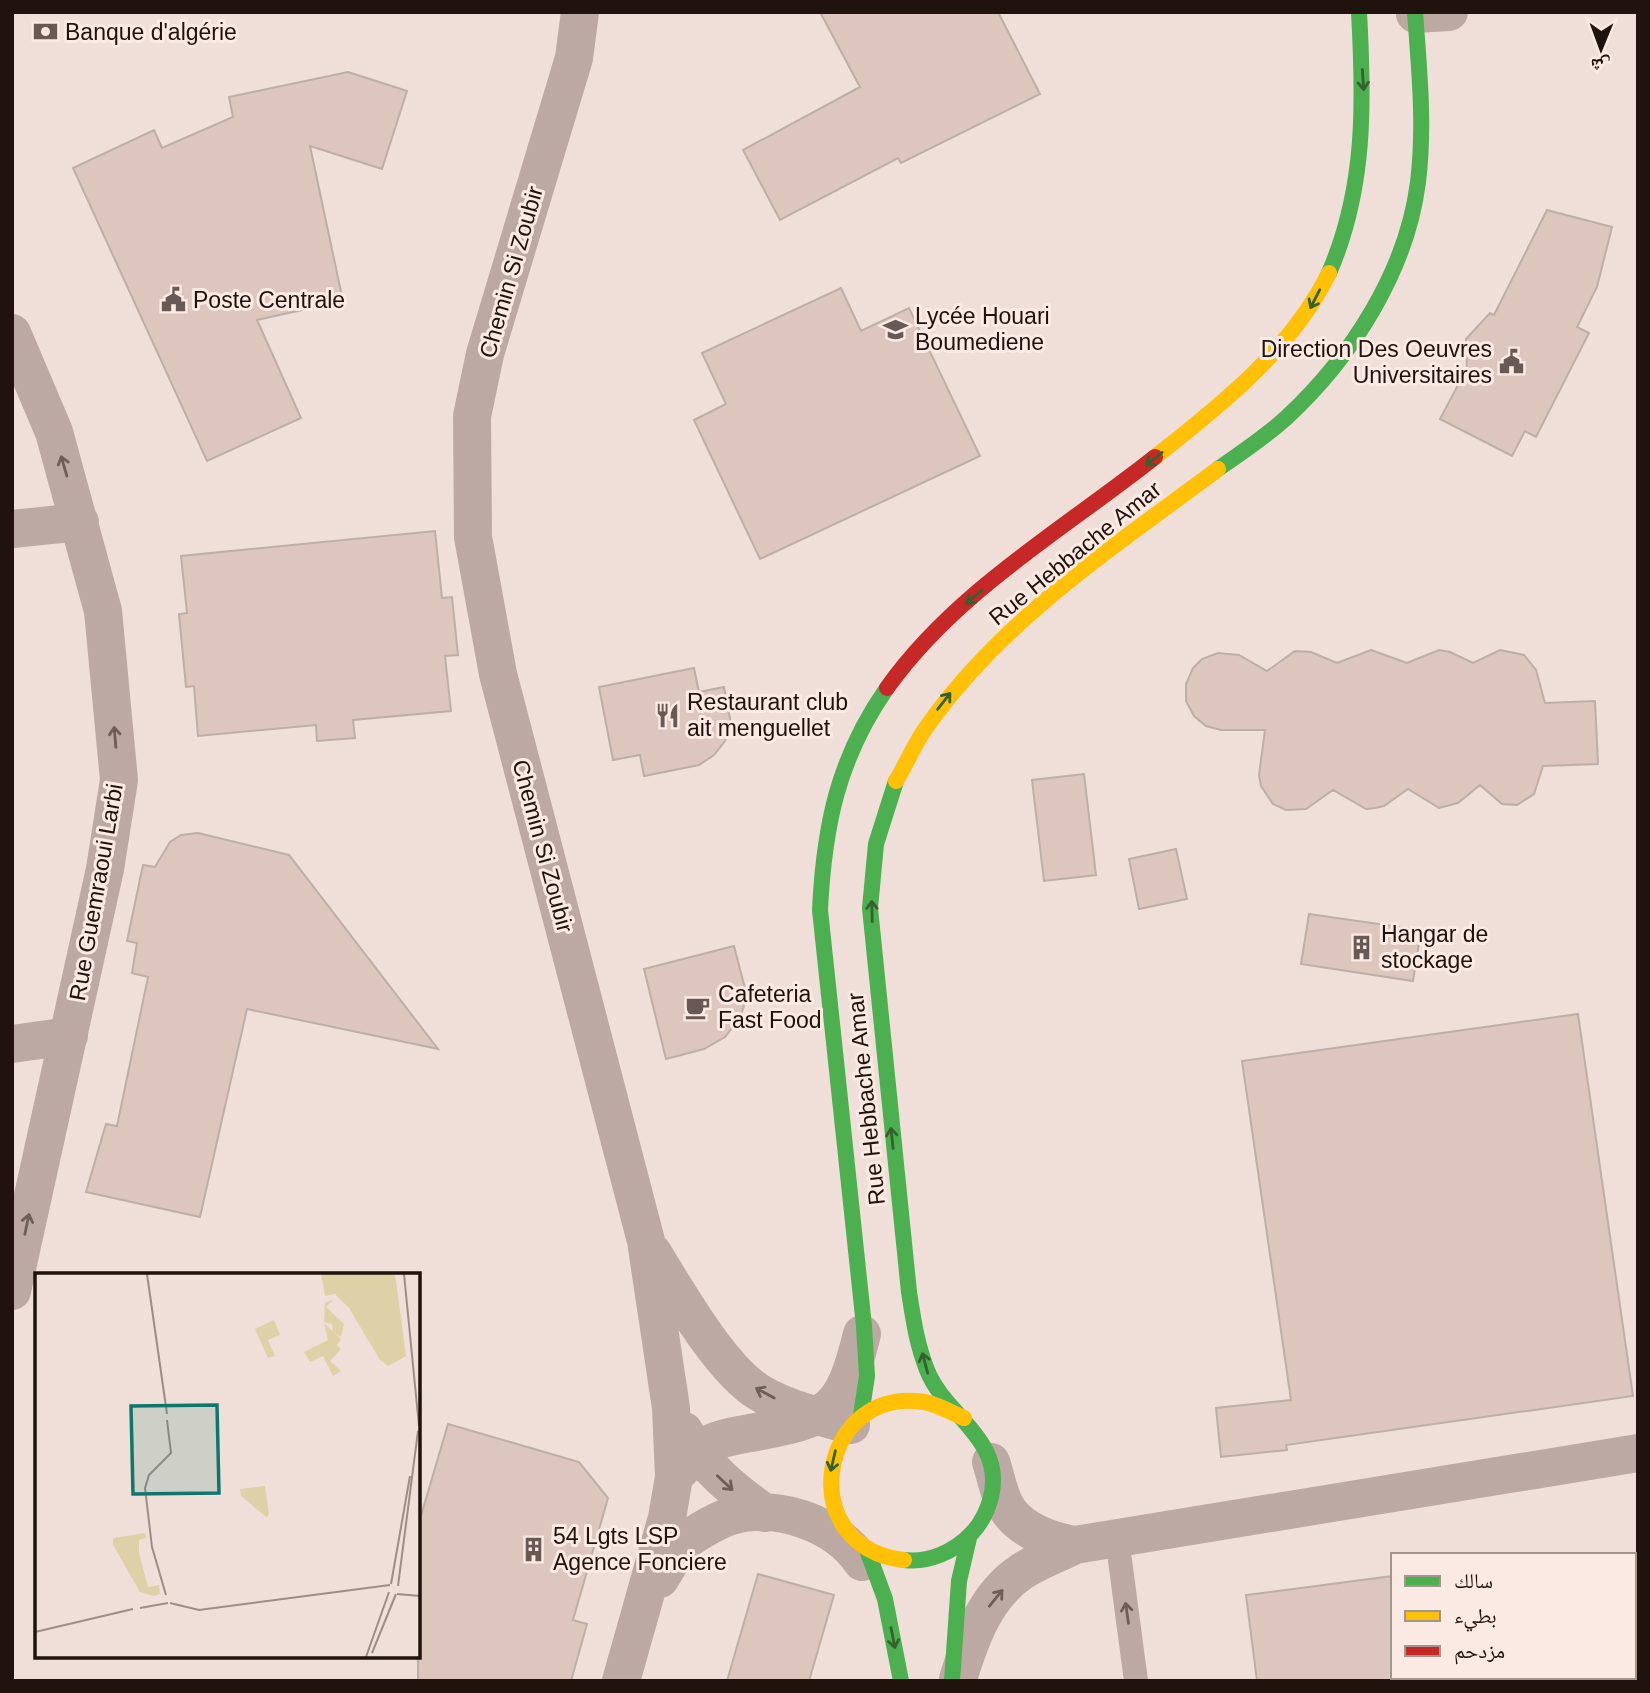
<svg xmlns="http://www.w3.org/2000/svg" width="1650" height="1693" viewBox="0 0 1650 1693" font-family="Arial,'Noto Naskh Arabic',sans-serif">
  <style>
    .building { fill: #dcc6be; stroke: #bdaea9; stroke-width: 2 }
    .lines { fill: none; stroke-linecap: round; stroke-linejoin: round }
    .lane { stroke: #bca9a3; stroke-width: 24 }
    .street { stroke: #bca9a3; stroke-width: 38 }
    .fast { stroke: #4caf50; stroke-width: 16 }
    .slow { stroke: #ffc107; stroke-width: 16 }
    .jam { stroke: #c62828; stroke-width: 16 }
    .oneway { stroke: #36602e }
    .oneway2 { stroke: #6e5e58 }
    .labels { text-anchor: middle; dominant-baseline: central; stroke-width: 6; stroke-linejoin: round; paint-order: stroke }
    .poi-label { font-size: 23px; fill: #20120d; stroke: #fbeae4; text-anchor: start }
    .street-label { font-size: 23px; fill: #20120d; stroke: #fbeae4 }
    .inset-road { fill: none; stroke: #9d8c87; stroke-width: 2 }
    .view { fill: #0f766e; fill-opacity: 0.15; stroke: #0f766e; stroke-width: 3.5 }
    .inset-edge { fill: none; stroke: #20120d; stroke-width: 3.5 }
  </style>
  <rect width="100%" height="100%" fill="#f0ded8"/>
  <!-- building -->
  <path class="building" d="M 820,12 L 998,12 L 1040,94 L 901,163 L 898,158 L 780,220 L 743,150 L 860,87 Z
    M 348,72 L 407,91 L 382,169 L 310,146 L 343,301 L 257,320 L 301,418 L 207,461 L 73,168 L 154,130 L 162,148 L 233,117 L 229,97 Z
    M 1547,210 L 1612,227 L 1597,287 L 1577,327 L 1589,333 L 1536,437 L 1525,431 L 1512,456 L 1440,419 L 1467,368 L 1466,339 L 1490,313 L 1494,315 Z
    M 841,288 L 861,331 L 909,308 L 980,456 L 760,559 L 694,420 L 726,404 L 702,353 Z
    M 435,531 L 442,598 L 452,597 L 458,655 L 445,656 L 451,711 L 353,720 L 355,738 L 317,741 L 316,725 L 198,736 L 194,686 L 186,687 L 179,614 L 187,613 L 181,556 Z
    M 1371,650 L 1407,663 L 1439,650 L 1450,652 L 1473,663 L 1500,650 L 1524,655 L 1536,670 L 1545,703 L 1595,701 L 1598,764 L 1543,766 L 1534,794 L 1517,805 L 1502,804 L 1480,785 L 1458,803 L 1439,808 L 1408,789 L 1384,806 L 1375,808 L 1366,809 L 1333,790 L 1306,809 L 1286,810 L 1273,804 L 1261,786 L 1259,775 L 1265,730 L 1221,730 L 1206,726 L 1194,716 L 1186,701 L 1186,684 L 1193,668 L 1202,659 L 1218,653 L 1239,655 L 1267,671 L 1295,651 L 1311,652 L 1337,663 Z
    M 694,668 L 699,692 L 724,687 L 731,724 L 725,741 L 714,755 L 699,765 L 644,776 L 640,755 L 613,760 L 599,687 Z
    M 1084,774 L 1096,875 L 1044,881 L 1032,780 Z
    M 198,833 L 289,855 L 438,1049 L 247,1009 L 200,1217 L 86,1192 L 106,1124 L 117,1126 L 148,977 L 132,973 L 137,943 L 127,941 L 143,865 L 155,867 L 170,842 L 181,835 Z
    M 1176,849 L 1187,899 L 1139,909 L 1129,859 Z
    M 1309,914 L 1421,930 L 1413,981 L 1301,964 Z
    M 734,946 L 747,996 L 740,1018 L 725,1037 L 704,1049 L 666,1059 L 644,969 Z
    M 1578,1014 L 1633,1396 L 1286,1445 L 1287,1450 L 1221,1457 L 1216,1408 L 1291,1400 L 1242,1061 Z
    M 448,1424 L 579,1462 L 608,1498 L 573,1620 L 587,1624 L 571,1681 L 418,1681 L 418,1526 Z
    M 758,1574 L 834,1595 L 809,1681 L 727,1681 Z
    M 1393,1576 L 1393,1681 L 1257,1681 L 1246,1595 Z"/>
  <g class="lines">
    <!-- lane -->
    <path class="lane" d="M 1117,1538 L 1136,1681"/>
    <!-- street -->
    <path class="street" d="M 580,12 L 574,58 L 485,354 L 472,416 L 473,537 L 498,674 L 646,1241 L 671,1408 L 674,1477 L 667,1518 L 621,1681
      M 1415,14 L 1449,12
      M 12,333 L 54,432 L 103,611 L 119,780 L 105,869 L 12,1291
      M 12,529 L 80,522
      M 12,1044 L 69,1036
      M 653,1253 C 677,1292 721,1370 760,1393 C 788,1409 820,1417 851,1425
      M 684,1431 C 704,1467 733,1490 765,1513
      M 991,1462 C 996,1476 999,1497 1008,1510 C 1022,1531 1052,1541 1075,1545
      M 674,1477 C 685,1466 695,1451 709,1444 C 723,1437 740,1435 756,1432 C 831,1418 843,1411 862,1334
      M 660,1579 C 668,1567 677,1547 688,1539 C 699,1531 718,1520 731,1516 C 776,1503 836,1523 862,1562
      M 958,1679 C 970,1640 985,1596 1021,1572 C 1037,1561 1058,1554 1075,1545 L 1638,1453"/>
    <!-- fast -->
    <path class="fast" d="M 1329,273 C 1366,188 1364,102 1359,12
      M 1218,469 C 1241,453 1265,437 1286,418 C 1351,358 1407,271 1418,182 C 1425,125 1419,68 1415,12
      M 896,781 L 876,844 L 870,908 L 909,1292 C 913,1318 917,1345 927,1370 C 945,1416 1005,1439 991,1497 C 987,1512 981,1524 971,1534 C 954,1552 928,1563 904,1560
      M 861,1415 L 867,1376 L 864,1326 L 820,910 C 824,826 838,758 887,688
      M 867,1550 L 885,1599 L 901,1681
      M 952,1681 L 959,1581 L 969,1538"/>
    <!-- slow -->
    <path class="slow" d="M 1155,457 C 1220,406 1292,349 1329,273
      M 896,781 C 907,763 915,742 928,725 C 1003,619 1115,546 1218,469
      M 904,1560 C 791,1547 819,1385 924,1402 C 937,1404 952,1413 964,1418"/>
    <!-- jam -->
    <path class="jam" d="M 887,688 C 955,592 1064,529 1155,457"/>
  </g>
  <!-- one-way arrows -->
  <defs><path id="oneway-shaft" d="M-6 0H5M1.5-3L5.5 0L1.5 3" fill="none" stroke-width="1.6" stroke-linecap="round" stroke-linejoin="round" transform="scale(1.75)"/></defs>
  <g class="oneway">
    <use href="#oneway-shaft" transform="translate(1363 80) rotate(86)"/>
    <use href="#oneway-shaft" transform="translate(1315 299) rotate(117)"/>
    <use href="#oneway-shaft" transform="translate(1154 459) rotate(141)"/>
    <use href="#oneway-shaft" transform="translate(974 597) rotate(138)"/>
    <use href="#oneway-shaft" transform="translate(944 701) rotate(-52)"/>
    <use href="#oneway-shaft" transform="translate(872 911) rotate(-91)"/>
    <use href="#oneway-shaft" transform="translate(892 1138) rotate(-96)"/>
    <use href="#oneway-shaft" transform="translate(925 1363) rotate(-105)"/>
    <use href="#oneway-shaft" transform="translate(833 1461) rotate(103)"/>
    <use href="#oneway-shaft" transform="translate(893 1638) rotate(79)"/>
  </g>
  <g class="oneway2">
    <use href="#oneway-shaft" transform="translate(64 466) rotate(-106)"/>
    <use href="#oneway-shaft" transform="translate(115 737) rotate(-95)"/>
    <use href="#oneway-shaft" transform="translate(27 1224) rotate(-78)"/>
    <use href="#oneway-shaft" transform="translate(765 1393) rotate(-152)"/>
    <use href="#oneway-shaft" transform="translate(725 1483) rotate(43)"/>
    <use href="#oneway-shaft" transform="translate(996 1598) rotate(-51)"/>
    <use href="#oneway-shaft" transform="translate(1127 1613) rotate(-98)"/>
  </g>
  <!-- icons -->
  <defs>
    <symbol id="bank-bare" viewBox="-9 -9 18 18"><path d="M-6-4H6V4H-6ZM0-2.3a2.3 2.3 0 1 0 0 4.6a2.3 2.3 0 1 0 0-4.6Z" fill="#695954" stroke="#fbeae4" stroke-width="2.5" paint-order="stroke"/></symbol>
    <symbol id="civic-bare" viewBox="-9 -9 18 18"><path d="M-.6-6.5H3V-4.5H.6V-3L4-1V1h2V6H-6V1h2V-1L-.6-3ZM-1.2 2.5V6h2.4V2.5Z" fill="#695954" stroke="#fbeae4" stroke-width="2.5" paint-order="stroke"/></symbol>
    <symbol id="school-bare" viewBox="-9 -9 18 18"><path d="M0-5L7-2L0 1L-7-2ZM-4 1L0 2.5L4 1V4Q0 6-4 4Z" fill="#695954" stroke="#fbeae4" stroke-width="2.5" paint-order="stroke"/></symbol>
    <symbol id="restaurant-bare" viewBox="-9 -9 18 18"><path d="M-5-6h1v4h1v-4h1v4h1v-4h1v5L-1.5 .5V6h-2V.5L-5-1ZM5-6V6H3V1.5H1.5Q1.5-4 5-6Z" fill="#695954" stroke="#fbeae4" stroke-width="2.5" paint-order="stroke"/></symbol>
    <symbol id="building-bare" viewBox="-9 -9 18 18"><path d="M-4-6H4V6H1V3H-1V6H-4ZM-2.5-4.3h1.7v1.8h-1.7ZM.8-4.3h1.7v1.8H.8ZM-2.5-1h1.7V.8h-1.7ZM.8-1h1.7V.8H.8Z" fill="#695954" stroke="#fbeae4" stroke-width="2.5" paint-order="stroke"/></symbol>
    <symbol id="cafe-bare" viewBox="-9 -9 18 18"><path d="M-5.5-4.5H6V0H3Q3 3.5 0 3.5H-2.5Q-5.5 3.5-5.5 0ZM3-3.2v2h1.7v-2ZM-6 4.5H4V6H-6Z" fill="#695954" stroke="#fbeae4" stroke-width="2.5" paint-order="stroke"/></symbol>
  </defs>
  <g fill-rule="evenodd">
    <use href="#bank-bare" x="28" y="14" width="35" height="35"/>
    <use href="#civic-bare" x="156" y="282" width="35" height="35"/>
    <use href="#school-bare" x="878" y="312" width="35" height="35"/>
    <use href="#civic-bare" x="1494" y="344" width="35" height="35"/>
    <use href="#restaurant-bare" x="650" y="698" width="35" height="35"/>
    <use href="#building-bare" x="1344" y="930" width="35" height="35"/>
    <use href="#cafe-bare" x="680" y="990" width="35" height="35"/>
    <use href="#building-bare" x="516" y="1532" width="35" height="35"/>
  </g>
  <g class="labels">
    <!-- poi labels -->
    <g class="poi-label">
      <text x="65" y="32">Banque d'algérie</text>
      <text x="193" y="300">Poste Centrale</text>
      <text x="915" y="316">Lycée Houari<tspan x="915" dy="26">Boumediene</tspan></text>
      <text x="1492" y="349" text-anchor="end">Direction Des Oeuvres<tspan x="1492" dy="26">Universitaires</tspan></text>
      <text x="687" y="702">Restaurant club<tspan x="687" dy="26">ait menguellet</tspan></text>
      <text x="1381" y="934">Hangar de<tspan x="1381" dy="26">stockage</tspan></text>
      <text x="718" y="994">Cafeteria<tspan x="718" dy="26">Fast Food</tspan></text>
      <text x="553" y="1536">54 Lgts LSP<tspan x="553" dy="26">Agence Fonciere</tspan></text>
    </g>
    <!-- street labels -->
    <g class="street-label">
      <text transform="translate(511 272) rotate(-74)">Chemin Si Zoubir</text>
      <text transform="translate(1075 553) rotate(-39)">Rue Hebbache Amar</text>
      <text transform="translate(543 846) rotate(75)">Chemin Si Zoubir</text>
      <text transform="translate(96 892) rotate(-80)">Rue Guemraoui Larbi</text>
      <text transform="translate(866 1099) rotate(-96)">Rue Hebbache Amar</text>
    </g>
  </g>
  <!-- overview -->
  <g transform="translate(35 1273)">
    <rect width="385" height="385" fill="#f0ded8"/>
    <path d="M 286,1 L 360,1 L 371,83 L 353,93 L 345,87 L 314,35 L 300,21 L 290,23 ZM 299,26 L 291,34 L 309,51 L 306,64 L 298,59 L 297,51 L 289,49 L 290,30 ZM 239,47 L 245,62 L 233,67 L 240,83 L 233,85 L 220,56 ZM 289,50 L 306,66 L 302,72 L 306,76 L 295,88 L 306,98 L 298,103 L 288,83 L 275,89 L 269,79 L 293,67 ZM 230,213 L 234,242 L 231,244 L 206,223 L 205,216 ZM 110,260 L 111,265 L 104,267 L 104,280 L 113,314 L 124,312 L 125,321 L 119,323 L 105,319 L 78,272 L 78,265 Z" fill="#dfd1a7"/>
    <path class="inset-road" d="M 112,1 L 132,141M 369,1 L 384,153M 356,311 L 375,203M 363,313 L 383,158M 362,321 L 385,323M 131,322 L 117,274 L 110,215 L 114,202 L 136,180 L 132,147M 135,330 L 164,337 L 355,312M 105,335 L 133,330M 0,359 L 98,336M 337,380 L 361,321M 331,384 L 354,319"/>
    <path class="view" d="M 182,132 L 184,220 L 98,221 L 96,133 Z"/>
    <rect width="385" height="385" class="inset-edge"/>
  </g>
  <!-- border -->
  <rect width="1650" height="1693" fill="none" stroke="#20120d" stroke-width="28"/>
  <!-- legend -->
  <rect x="1391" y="1553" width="245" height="126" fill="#fbeae4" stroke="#a3948e" stroke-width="2"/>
  <rect x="1405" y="1576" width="35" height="10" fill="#4caf50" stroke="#a3948e" stroke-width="2"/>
  <text x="1454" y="1588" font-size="21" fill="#20120d">سالك</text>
  <rect x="1405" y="1611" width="35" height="10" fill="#ffc107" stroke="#a3948e" stroke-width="2"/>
  <text x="1454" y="1623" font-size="21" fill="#20120d">بطيء</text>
  <rect x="1405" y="1646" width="35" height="10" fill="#c62828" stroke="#a3948e" stroke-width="2"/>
  <text x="1454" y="1658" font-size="21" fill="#20120d">مزدحم</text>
  <!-- north arrow -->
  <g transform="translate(1601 49) rotate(181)" stroke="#fbeae4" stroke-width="5" paint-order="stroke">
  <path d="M0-5L12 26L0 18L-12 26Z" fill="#20120d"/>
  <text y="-10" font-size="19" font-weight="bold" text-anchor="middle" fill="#20120d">ش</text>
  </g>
</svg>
